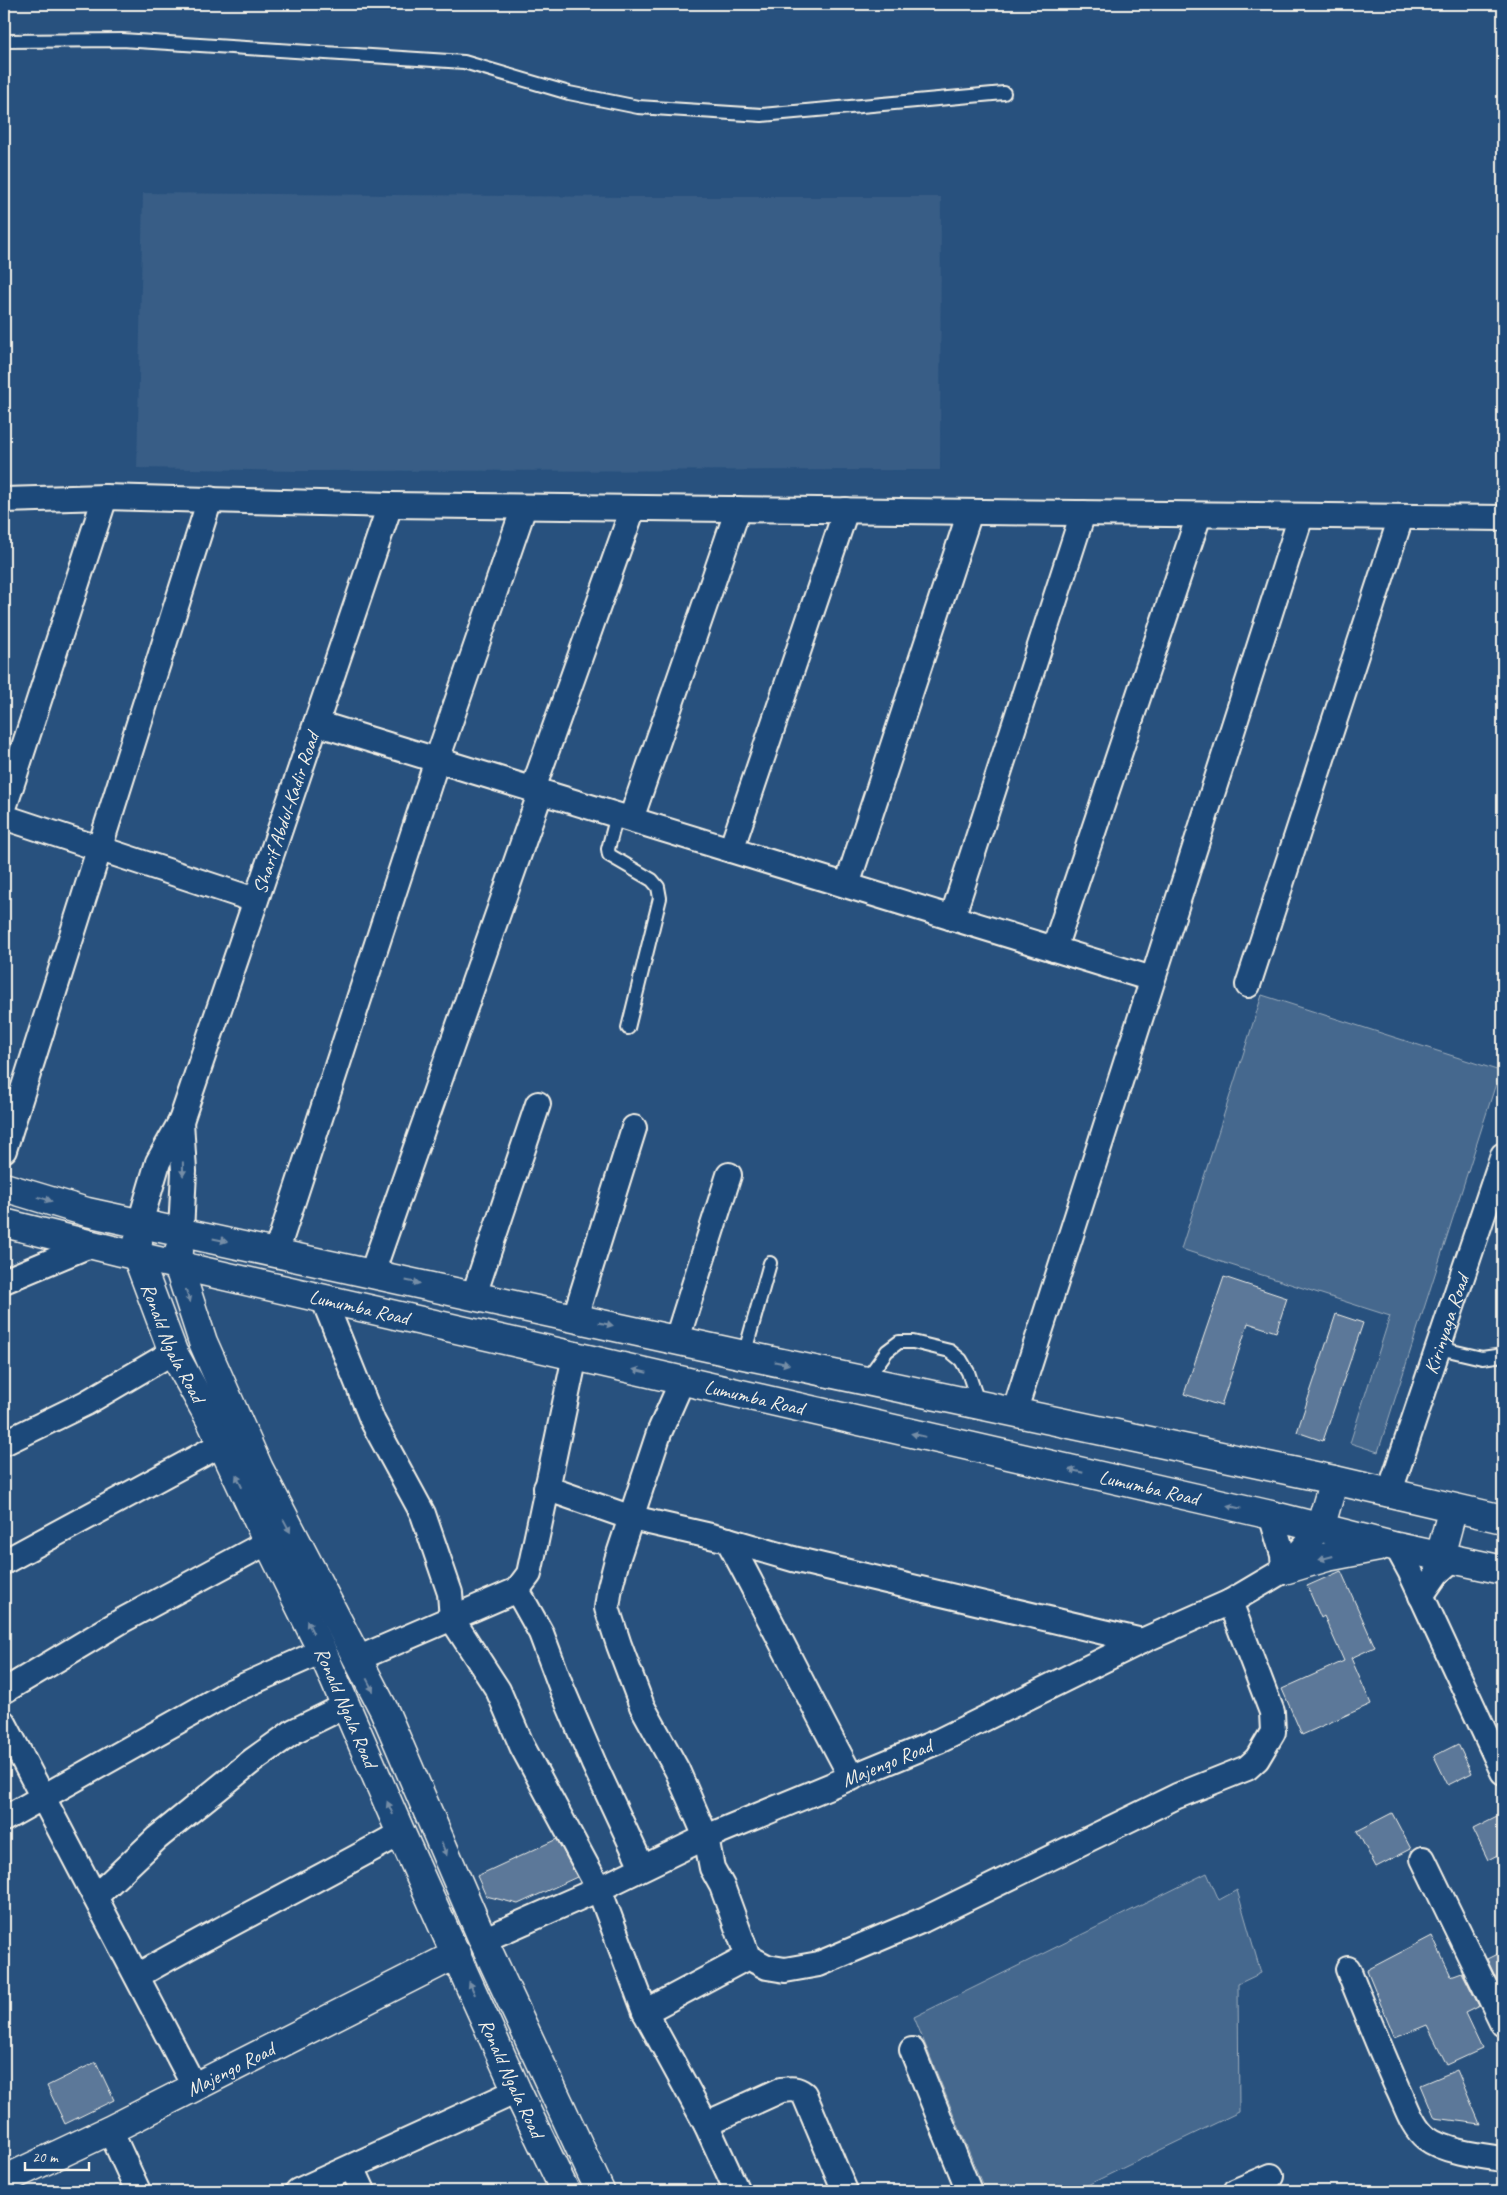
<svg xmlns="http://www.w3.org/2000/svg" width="1507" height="2195" viewBox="0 0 1507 2195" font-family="Caveat,sans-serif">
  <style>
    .built { fill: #375d86 }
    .green { fill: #45688e; stroke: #9cacbb }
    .building { fill: #5b7899; stroke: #f4f1e8 }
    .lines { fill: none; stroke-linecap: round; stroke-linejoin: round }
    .lane-casing { stroke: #f4f1e8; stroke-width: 16 }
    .street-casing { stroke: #f4f1e8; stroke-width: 28 }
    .secondary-casing { stroke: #f4f1e8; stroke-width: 31 }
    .lane { stroke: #1f4a7a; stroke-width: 12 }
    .street { stroke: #1f4a7a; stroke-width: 24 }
    .secondary { stroke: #1f4a7a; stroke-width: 28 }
    .oneway { fill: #748da6 }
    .labels { text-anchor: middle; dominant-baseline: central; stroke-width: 5; stroke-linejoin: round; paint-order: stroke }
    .street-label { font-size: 20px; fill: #f4f1e8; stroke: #1f4a7a }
  </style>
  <rect width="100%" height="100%" fill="#28517e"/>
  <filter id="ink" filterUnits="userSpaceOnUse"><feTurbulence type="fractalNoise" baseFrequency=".02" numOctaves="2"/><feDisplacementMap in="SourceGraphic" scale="10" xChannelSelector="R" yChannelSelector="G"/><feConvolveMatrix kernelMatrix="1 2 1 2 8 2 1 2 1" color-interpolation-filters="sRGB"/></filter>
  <g filter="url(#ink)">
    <!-- built -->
    <path class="built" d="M 143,193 L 627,197 L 941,197 L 940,470 L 297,471 L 137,468 Z"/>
    <!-- green -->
    <path class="green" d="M 1262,995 L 1500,1071 L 1378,1452 L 1350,1443 L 1390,1316 L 1181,1249 Z
      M 1207,1873 L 1219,1900 L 1237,1890 L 1261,1973 L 1238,1984 L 1239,2112 L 1075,2191 L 985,2191 L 914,2017 Z"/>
    <!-- building -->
    <path class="building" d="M 1224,1277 L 1287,1298 L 1276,1332 L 1248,1323 L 1221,1406 L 1184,1394 Z
      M 1336,1314 L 1363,1323 L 1323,1441 L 1297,1432 Z
      M 1341,1571 L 1375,1647 L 1351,1658 L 1371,1704 L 1302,1735 L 1282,1689 L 1344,1661 L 1324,1616 L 1321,1618 L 1307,1586 Z
      M 1458,1744 L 1472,1773 L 1448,1785 L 1434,1756 Z
      M 1392,1813 L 1411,1849 L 1376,1867 L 1357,1831 Z
      M 1503,1814 L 1503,1852 L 1488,1860 L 1473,1829 Z
      M 557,1839 L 577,1877 L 518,1904 L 486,1896 L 477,1876 Z
      M 1432,1936 L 1451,1976 L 1462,1972 L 1479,2006 L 1465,2013 L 1482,2049 L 1447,2065 L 1427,2025 L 1395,2038 L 1367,1970 Z
      M 1503,1951 L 1503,1993 L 1487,1959 Z
      M 96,2062 L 114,2100 L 65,2124 L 47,2086 Z
      M 1457,2070 L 1480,2124 L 1435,2118 L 1421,2085 Z"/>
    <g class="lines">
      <defs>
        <path id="lane" d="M 4,41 L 122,40 L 464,62 L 569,93 L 638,107 L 762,115 L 1004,93
          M 617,815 L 608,849 L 609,855 L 652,880 L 658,887 L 660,898 L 628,1028
          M 1439,1348 L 1482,1358 L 1503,1355
          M 744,1355 L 770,1263
          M 866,1380 L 887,1351 L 899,1342 L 913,1342 L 950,1351 L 961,1360 L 968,1372 L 979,1405"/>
        <g id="street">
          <path d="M 4,500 L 105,497 L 390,505 L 1503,518"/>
          <path d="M 316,723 L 1152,979"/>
          <path d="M 533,789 L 633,508"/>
          <path d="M 4,808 L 105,497"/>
          <path d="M 4,817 L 255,900"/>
          <path d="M 631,819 L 738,509"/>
          <path d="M 731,850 L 846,510"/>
          <path d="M 847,885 L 970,512"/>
          <path d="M 952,918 L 1083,513"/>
          <path d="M 1054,949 L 1199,515"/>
          <path d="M 1248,985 L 1401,517"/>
          <path d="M 181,1121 L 184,1171 L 181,1232"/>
          <path d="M 4,1150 L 210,499"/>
          <path id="s1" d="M 140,1223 L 158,1162 L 181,1121 L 390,505"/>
          <path d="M 276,1253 L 437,760 L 524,507"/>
          <path d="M 372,1273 L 541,791"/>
          <path d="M 4,1281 L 90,1245"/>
          <path d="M 474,1295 L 538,1104"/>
          <path d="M 323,1298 L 373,1422 L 423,1514 L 450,1593 L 452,1619 L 498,1690 L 522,1746 L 599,1889 L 645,2012 L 706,2124 L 737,2191"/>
          <path d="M 575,1317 L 634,1128"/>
          <path d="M 677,1339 L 729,1175"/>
          <path d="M 682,1381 L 659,1433 L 617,1560 L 610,1587 L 607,1608 L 619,1645 L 642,1706 L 677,1770 L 706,1837 L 712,1868 L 722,1886 L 748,1957 L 767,1967 L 785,1970 L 819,1964 L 923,1920 L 1177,1796 L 1247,1768 L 1257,1759 L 1273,1732 L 1272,1712 L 1230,1602"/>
          <path d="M 1014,1413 L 1301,516"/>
          <path d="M 4,1443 L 86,1403 L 173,1352"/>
          <path d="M 546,1488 L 632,1518 L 728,1540 L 793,1559 L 1142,1641"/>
          <path id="s2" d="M 1389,1494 L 1503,1155"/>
          <path d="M 1271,1515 L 1283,1555 L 1284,1570"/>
          <path d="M 728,1540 C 771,1619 809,1699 852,1778"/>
          <path d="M 1397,1547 L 1410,1571 L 1503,1772"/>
          <path d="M 4,1562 L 222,1444"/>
          <path d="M 517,1590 L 541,1633 L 562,1689 L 594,1764 L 642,1867"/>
          <path d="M 1421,1596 L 1437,1573 L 1453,1559"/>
          <path d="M 357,1659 L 517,1590 L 529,1574 L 575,1356"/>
          <path d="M 4,1691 L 123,1620 L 268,1542"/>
          <path d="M 4,1723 L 194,2086"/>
          <path d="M 4,1819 L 230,1692 L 322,1651"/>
          <path d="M 1423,1859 L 1503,2024"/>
          <path d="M 96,1896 L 157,1838 L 252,1761 L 294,1731 L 345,1706"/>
          <path id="s3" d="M 483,1940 L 599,1889 L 706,1837 L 939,1741 L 1142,1641 L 1230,1602 L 1284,1570 L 1320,1528"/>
          <path d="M 1348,1969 C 1364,2009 1380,2049 1398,2089 C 1406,2105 1412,2127 1426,2138 C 1444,2152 1481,2156 1503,2159"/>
          <path d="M 137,1976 C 224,1926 313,1882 401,1833"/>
          <path d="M 645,2012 L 748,1957"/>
          <path d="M 912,2050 L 969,2191"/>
          <path d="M 706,2124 L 781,2090 C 791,2089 796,2088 804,2094 L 845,2191"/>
          <path d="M 110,2130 L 138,2191"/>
          <path d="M 352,2167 L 363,2191"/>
          <path d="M 298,2191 L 517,2091"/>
          <path d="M 1236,2191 L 1271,2176"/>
        </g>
        <g id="secondary">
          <path d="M 4,1187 L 87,1212 L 744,1355 L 1334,1480 L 1503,1519"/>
          <path id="s4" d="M 4,1223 L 137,1256 L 1271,1515 L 1397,1547 L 1503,1570"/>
          <path id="s5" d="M 138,1242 L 137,1256 L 173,1352 L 210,1419 L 268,1542 L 322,1651 L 401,1833 L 517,2091 L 565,2191"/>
          <path d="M 179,1251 L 178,1265 L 203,1342 L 259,1469 L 384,1710 L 483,1940 L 600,2191"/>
          <path d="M 1320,1528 L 1334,1480"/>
          <path d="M 1440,1556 L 1453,1508"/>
          <path d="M 1284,1570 L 1327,1557 L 1379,1547"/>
          <path id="s6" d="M 4,2180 L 110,2130 L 457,1954"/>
        </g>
      </defs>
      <!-- lane casing -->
      <use href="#lane" class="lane-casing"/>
      <!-- street casing -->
      <use href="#street" class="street-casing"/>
      <!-- secondary casing -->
      <use href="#secondary" class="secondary-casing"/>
      <!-- lane -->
      <use href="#lane" class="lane"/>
      <!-- street -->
      <use href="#street" class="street"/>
      <!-- secondary -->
      <use href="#secondary" class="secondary"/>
    </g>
    <!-- one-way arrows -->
    <defs><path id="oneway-solid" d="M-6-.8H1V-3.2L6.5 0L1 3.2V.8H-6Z" transform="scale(1.25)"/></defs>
    <g class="oneway">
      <use href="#oneway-solid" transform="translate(183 1169) rotate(89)"/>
      <use href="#oneway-solid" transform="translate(45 1199) rotate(17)"/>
      <use href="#oneway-solid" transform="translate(220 1240) rotate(12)"/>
      <use href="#oneway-solid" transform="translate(413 1282) rotate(12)"/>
      <use href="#oneway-solid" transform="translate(188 1296) rotate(72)"/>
      <use href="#oneway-solid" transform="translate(606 1324) rotate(12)"/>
      <use href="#oneway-solid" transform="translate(782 1363) rotate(12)"/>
      <use href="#oneway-solid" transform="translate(640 1371) rotate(-167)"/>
      <use href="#oneway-solid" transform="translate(918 1435) rotate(-167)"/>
      <use href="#oneway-solid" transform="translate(1076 1471) rotate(-167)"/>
      <use href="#oneway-solid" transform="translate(239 1481) rotate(-115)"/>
      <use href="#oneway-solid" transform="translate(1234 1507) rotate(-167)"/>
      <use href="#oneway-solid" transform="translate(287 1526) rotate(62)"/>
      <use href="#oneway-solid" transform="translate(1326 1558) rotate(165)"/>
      <use href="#oneway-solid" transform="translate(310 1627) rotate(-117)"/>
      <use href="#oneway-solid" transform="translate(370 1685) rotate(62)"/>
      <use href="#oneway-solid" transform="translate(390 1808) rotate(-114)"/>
      <use href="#oneway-solid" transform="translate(444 1849) rotate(67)"/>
      <use href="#oneway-solid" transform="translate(472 1988) rotate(-114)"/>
    </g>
  </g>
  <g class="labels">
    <!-- street labels -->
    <g class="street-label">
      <text stroke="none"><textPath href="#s1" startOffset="436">Sharif Abdul-Kadir Road</textPath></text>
      <text stroke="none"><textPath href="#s4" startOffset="365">Lumumba Road</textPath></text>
      <text stroke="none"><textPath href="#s2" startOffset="179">Kirinyaga Road</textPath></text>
      <text stroke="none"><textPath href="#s5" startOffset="108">Ronald Ngala Road</textPath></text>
      <text stroke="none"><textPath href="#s4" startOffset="770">Lumumba Road</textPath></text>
      <text stroke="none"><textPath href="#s4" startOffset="1175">Lumumba Road</textPath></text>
      <text stroke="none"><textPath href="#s5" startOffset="512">Ronald Ngala Road</textPath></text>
      <text stroke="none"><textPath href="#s3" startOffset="441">Majengo Road</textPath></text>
      <text stroke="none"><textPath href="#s6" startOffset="252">Majengo Road</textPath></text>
      <text stroke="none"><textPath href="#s5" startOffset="918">Ronald Ngala Road</textPath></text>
    </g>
  </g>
  <!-- margin -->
  <rect width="1507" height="2195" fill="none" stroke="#1f4a7a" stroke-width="20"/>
  <rect x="10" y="10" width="1487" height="2175" fill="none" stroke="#f4f1e8" stroke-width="2" filter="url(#ink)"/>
  <!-- scale -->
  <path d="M25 2162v8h64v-8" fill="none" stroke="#f4f1e8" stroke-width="2.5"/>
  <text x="32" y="2162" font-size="15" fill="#f4f1e8" stroke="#1f4a7a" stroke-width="4" paint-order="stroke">20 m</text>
</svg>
